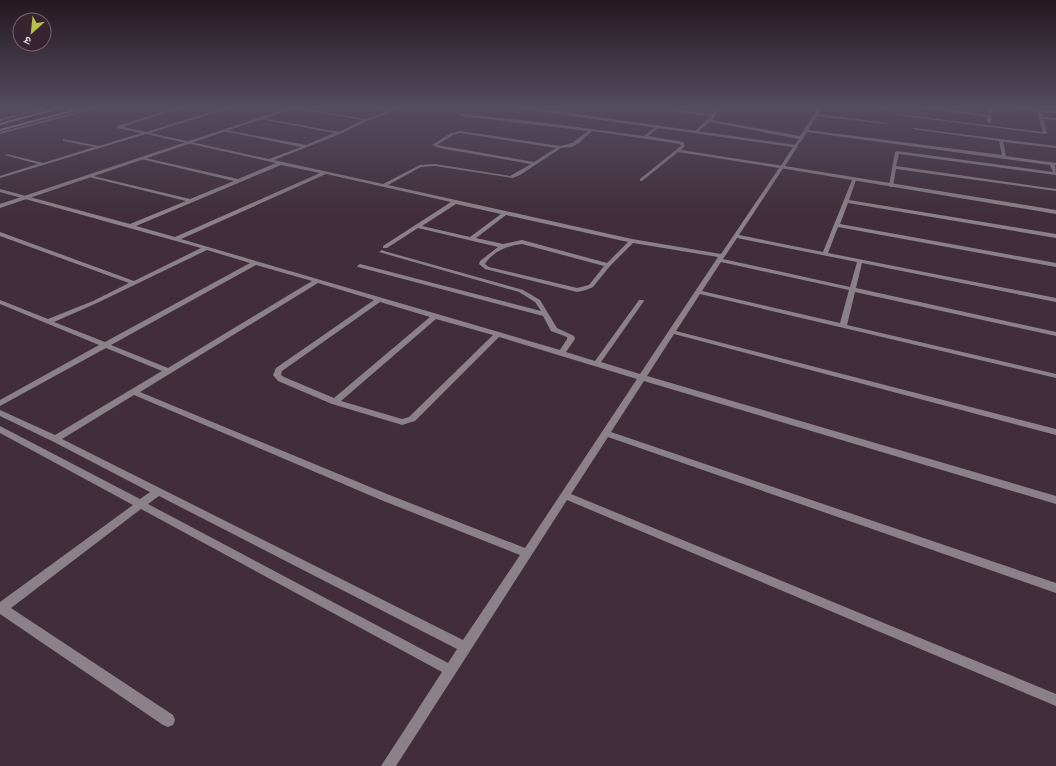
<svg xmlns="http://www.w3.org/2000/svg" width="1056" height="766" viewBox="0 0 1056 766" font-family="Jost,'Noto Sans Devanagari',sans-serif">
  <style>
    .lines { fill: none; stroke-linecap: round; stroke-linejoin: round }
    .minor { fill: #8c8188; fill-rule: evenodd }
    .tertiary { fill: #8c8188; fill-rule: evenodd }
    .secondary { fill: #beadb7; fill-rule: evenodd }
  </style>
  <rect width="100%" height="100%" fill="#412e3a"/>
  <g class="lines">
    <!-- minor -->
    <path class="minor" d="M 49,106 L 56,106 L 0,121 L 0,119 Z
      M 99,106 L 106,106 L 0,134 L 0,132 Z
      M 181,106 L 187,106 L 123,127 L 146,132 L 231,106 L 237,106 L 150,133 L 269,159 L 301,147 L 223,131 L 225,130 L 306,145 L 334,133 L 260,119 L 262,118 L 339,132 L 362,120 L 293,108 L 295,107 L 366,119 L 389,111 L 368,106 C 376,106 383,109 391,109 C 396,110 401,106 406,106 L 367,121 L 340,134 L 274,160 L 383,184 L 420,165 L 435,164 L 510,176 L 531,164 L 439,148 L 432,145 L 451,133 L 460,131 L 560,146 L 572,143 L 588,131 L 460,116 L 461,114 L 539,122 L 644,136 L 658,125 L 659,127 L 648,136 L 683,142 L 685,146 L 681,150 L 784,166 L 784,167 L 739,235 L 823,252 L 852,180 L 854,179 L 856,180 L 849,200 L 1056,234 L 1056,238 L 848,203 L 840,224 L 1056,263 L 1056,267 L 838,227 L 828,253 L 1056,298 L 1056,302 L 862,263 L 856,288 L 1056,332 L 1056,336 L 855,292 L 847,325 L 1056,374 L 1056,378 L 700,294 L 676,331 L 1056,429 L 1056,435 L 674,334 L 647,376 L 1056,496 L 1056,504 L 644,381 L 611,432 L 1056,583 L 1056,593 L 608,437 L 571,494 L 1056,694 L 1056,706 L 567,500 L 396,766 L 381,766 L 442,672 L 141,509 L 11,608 L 173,715 L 175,720 L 173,725 L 168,727 L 163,725 L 0,614 L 0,602 L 133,505 L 0,433 L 0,426 L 140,499 L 150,492 L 52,441 L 0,416 L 0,410 L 55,435 L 162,371 L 106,348 L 0,406 L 0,400 L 99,345 L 0,304 L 0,300 L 48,319 L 93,301 L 129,283 L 0,236 L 0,232 L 134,281 L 201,248 L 0,192 L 0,189 L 130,224 L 186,201 L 89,177 L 89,175 L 190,199 L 234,181 L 141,159 L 141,157 L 238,179 L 276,163 L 146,134 L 0,178 L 0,176 L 38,164 L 5,155 L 7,154 L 43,163 L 94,147 L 63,141 L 63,139 L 99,146 L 141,133 L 117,128 L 117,126 ZM 592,131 L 680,144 L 681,146 L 640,179 L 640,181 L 642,181 L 678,152 L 779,168 L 721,254 L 632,239 L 388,185 L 421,167 L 435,166 L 513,178 L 520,175 L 561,148 L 572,147 L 579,143 ZM 460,133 L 556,148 L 534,162 L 437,145 L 453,135 ZM 281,165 L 320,173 L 175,237 L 136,226 ZM 326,174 L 451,202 L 383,246 L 383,248 L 387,248 L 418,228 L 498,247 L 480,261 L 479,264 L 485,269 L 577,292 L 586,290 L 593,287 L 610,266 L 633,243 L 718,257 L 640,374 L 601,362 L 644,301 L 643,300 L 639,300 L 595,361 L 566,352 L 575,339 L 574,336 L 557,328 L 540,300 L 523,290 L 384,251 L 382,250 L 379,252 L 519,292 L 535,302 L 541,311 L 360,264 L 357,266 L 358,267 L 543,316 L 551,331 L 567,337 L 567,339 L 560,350 L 181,239 ZM 456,204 L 501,214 L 470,237 L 422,226 ZM 506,215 L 628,242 L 607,263 L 522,240 L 503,244 L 476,238 ZM 737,238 L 857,262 L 850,287 L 723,259 ZM 522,244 L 604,266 L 589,285 L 577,288 L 489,267 L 485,264 C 492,252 509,245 522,244 ZM 207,250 L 250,263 L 105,342 L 54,322 L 97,303 ZM 721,262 L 849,290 L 840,323 L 702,291 ZM 256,265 L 312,281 L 168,368 L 111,345 ZM 318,283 L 374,300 L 276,368 L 273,375 L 278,381 L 332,404 L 399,424 L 402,425 L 415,421 L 499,337 L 637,379 L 525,548 L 387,494 L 140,392 ZM 380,302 L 430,317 L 334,398 L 284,377 L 281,375 L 282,371 ZM 436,319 L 493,335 L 409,417 L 402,419 L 341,401 ZM 134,395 L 381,500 L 520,555 L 463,640 L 62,439 ZM 159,496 L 457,649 L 448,663 L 148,504 Z
      M 509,106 L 521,106 L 540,110 L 538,111 Z
      M 668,106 L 672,106 L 679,110 L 713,114 L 719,106 L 722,106 L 712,120 L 800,136 L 819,106 L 822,106 L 818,114 L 888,123 L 886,124 L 817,116 L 808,130 L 1002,155 L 999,141 L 912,129 L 914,128 L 1056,146 L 1056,148 L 1003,142 L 1006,156 L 1056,163 L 1056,165 L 1055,165 L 1056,175 L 899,154 L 896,166 L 1056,189 L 1056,191 L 896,169 L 893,186 L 891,187 L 889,186 L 895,152 L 897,151 L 1053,172 L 1050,165 L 807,132 L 803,139 L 796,147 L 794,146 L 799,139 L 710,122 L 696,133 L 695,131 L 711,116 L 678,112 Z
      M 878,106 L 883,106 L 891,110 L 888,111 Z
      M 909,106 L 926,106 L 988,115 L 988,106 L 992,106 L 991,122 L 989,123 L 987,122 L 987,117 Z
      M 1002,106 L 1014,106 L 1037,110 L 1037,106 L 1041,106 L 1041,110 L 1056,111 L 1056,113 L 1041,112 L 1043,117 L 1056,118 L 1056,120 L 1043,119 L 1047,133 L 1045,134 L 896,115 L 898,114 L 1043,132 L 1037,112 Z"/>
    <!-- tertiary -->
    <path class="tertiary" d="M 294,106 L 300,106 L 0,208 L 0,204 Z
      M 542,106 L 546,106 L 542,109 L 796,145 L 798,146 L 785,166 L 1056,210 L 1056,214 L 780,168 L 780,167 L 793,147 L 537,111 L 537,109 Z"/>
    <!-- secondary -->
    <path class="secondary" d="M 64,106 L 71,106 L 0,125 L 0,123 Z
      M 87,106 L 94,106 L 0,131 L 0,129 Z"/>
  </g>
  <!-- sky -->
  <linearGradient id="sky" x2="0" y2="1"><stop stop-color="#241920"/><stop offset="0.5" stop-color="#544c60"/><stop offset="1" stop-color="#544c60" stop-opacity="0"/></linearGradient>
  <rect width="1056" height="214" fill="url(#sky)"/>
  <!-- north arrow -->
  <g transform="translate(32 32) rotate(207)"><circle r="19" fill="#372430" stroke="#7a6974"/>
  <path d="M0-3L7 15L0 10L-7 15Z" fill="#b7c148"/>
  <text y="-6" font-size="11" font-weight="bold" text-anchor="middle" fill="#ded1d9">उ</text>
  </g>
</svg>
